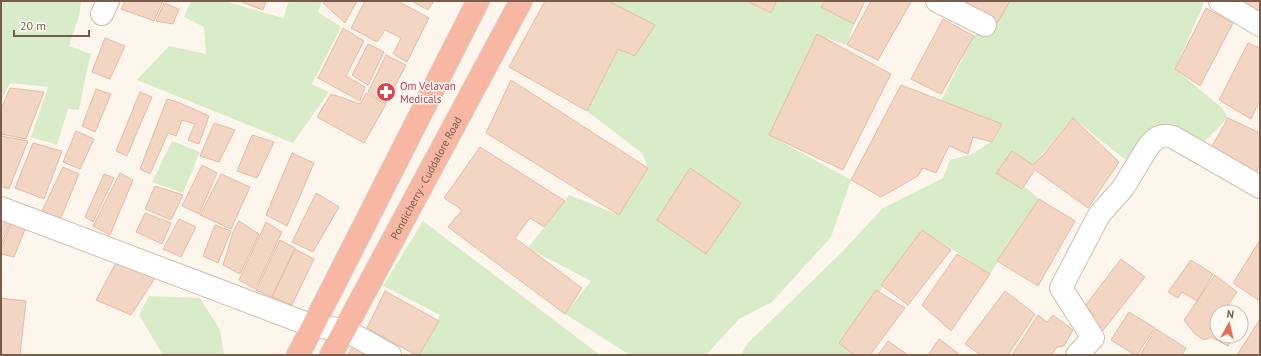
<svg xmlns="http://www.w3.org/2000/svg" width="1261" height="356" viewBox="0 0 1261 356" font-family="'PT Sans',sans-serif">
  <style>
    .green { fill: #d8ecc9 }
    .building { fill: #f3d5c3; stroke: #e6bba3 }
    .lines { fill: none; stroke-linecap: round; stroke-linejoin: round }
    .street-casing { stroke: #d1beb0; stroke-width: 24 }
    .highway-casing { stroke: #dad1cd; stroke-width: 24 }
    .street { stroke: #fff; stroke-width: 22 }
    .highway { stroke: #f7b7a3; stroke-width: 22 }
    .labels { text-anchor: middle; dominant-baseline: central; stroke-width: 3; stroke-linejoin: round; paint-order: stroke }
    .health-label { font-size: 11px; fill: #be3a42; stroke: #fffaf3; text-anchor: start }
    .street-label { font-size: 11px; fill: #7a5c4d; stroke: #fffaf3 }
  </style>
  <rect width="100%" height="100%" fill="#fdf6ec"/>
  <!-- green -->
  <path class="green" d="M 1,1 L 81,1 L 79,16 L 69,46 L 91,54 L 86,74 L 79,110 L 68,109 L 57,145 L 31,137 L 48,87 L 10,83 L 1,101 Z
    M 191,1 L 224,1 L 283,18 L 289,1 L 322,1 L 318,12 L 341,27 L 312,84 L 329,92 L 293,143 L 137,80 L 169,46 L 206,54 L 204,27 L 184,17 Z
    M 609,1 L 747,1 L 771,13 L 778,1 L 825,1 L 821,7 L 854,24 L 847,45 L 817,35 L 769,135 L 851,180 L 831,237 L 772,302 L 739,319 L 706,355 L 630,355 L 565,314 L 591,281 L 528,248 L 569,195 L 619,215 L 648,168 L 642,153 L 587,111 L 618,49 L 635,56 L 654,25 Z
    M 1010,1 L 1201,1 L 1204,3 L 1175,69 L 1222,108 L 1228,118 L 1199,147 L 1166,136 L 1132,165 L 1073,118 L 1033,165 L 1012,151 L 996,173 L 1024,186 L 1039,199 L 990,274 L 925,232 L 840,343 L 857,355 L 741,355 L 747,344 L 842,252 L 883,208 L 943,178 L 950,160 L 972,154 L 994,140 L 1002,124 L 941,101 L 974,36 L 999,20 Z
    M 172,141 L 200,152 L 183,193 L 152,182 Z
    M 423,221 L 600,355 L 419,355 L 440,315 L 383,286 Z
    M 149,296 L 200,298 L 220,330 L 224,355 L 163,355 L 139,315 Z"/>
  <!-- building -->
  <path class="building" d="M 125,1 L 163,1 L 154,21 L 121,9 Z
    M 239,1 L 266,1 L 263,10 Z
    M 324,1 L 357,1 L 345,23 L 323,3 Z
    M 365,1 L 398,1 L 429,18 L 407,62 L 393,54 L 401,38 L 385,30 L 377,42 L 351,28 Z
    M 412,1 L 434,1 L 428,10 Z
    M 545,1 L 608,1 L 655,25 L 635,56 L 618,49 L 587,111 L 509,67 Z
    M 747,1 L 777,1 L 771,13 Z
    M 825,1 L 865,1 L 854,24 L 821,7 Z
    M 871,1 L 909,1 L 911,2 L 878,60 L 847,45 Z
    M 967,1 L 1010,1 L 998,22 L 965,5 Z
    M 1234,1 L 1260,1 L 1260,18 Z
    M 164,3 L 179,9 L 173,24 L 156,21 Z
    M 1206,8 L 1233,23 L 1200,86 L 1175,69 Z
    M 943,19 L 974,36 L 941,94 L 911,79 Z
    M 343,28 L 364,41 L 346,76 L 365,87 L 360,101 L 318,78 Z
    M 817,34 L 891,74 L 843,170 L 769,135 Z
    M 105,38 L 125,46 L 110,79 L 92,72 Z
    M 1248,43 L 1260,48 L 1260,100 L 1251,119 L 1219,100 Z
    M 368,44 L 384,52 L 368,85 L 352,75 Z
    M 386,55 L 406,65 L 386,103 L 368,92 Z
    M 511,80 L 648,168 L 619,215 L 486,133 Z
    M 901,85 L 1002,124 L 992,142 L 973,137 L 968,154 L 949,146 L 936,173 L 923,168 L 918,176 L 881,197 L 851,180 Z
    M 10,88 L 44,92 L 26,139 L 1,134 L 1,109 Z
    M 96,89 L 111,94 L 95,132 L 82,126 Z
    M 140,92 L 152,97 L 127,156 L 116,151 Z
    M 366,93 L 386,104 L 364,143 L 317,117 L 331,94 L 360,104 Z
    M 167,99 L 180,103 L 209,116 L 199,144 L 188,140 L 195,124 L 182,120 L 176,136 L 168,133 L 150,174 L 140,169 Z
    M 1073,118 L 1119,162 L 1088,208 L 1035,170 L 1022,189 L 996,173 L 1012,151 L 1033,165 L 1044,154 Z
    M 1228,118 L 1260,133 L 1260,164 L 1253,179 L 1208,153 Z
    M 214,123 L 235,130 L 219,162 L 200,156 Z
    M 76,131 L 94,139 L 80,169 L 63,162 Z
    M 252,135 L 274,142 L 257,178 L 237,171 Z
    M 1,136 L 28,141 L 9,189 L 1,186 Z
    M 33,143 L 62,151 L 44,199 L 15,188 Z
    M 480,147 L 565,201 L 544,227 L 530,218 L 515,238 L 582,288 L 565,314 L 448,227 L 462,210 L 444,198 Z
    M 292,153 L 314,163 L 287,226 L 266,215 Z
    M 202,165 L 217,173 L 199,214 L 182,206 Z
    M 63,167 L 79,174 L 60,220 L 42,211 Z
    M 690,168 L 741,203 L 706,254 L 657,220 Z
    M 120,173 L 133,180 L 110,235 L 93,226 Z
    M 104,174 L 114,178 L 93,222 L 85,217 Z
    M 221,174 L 250,187 L 231,229 L 200,215 Z
    M 155,186 L 183,195 L 171,220 L 145,209 Z
    M 316,193 L 339,207 L 313,252 L 292,242 Z
    M 1039,199 L 1075,221 L 1038,286 L 997,261 Z
    M 1,212 L 13,216 L 1,245 Z
    M 145,213 L 171,223 L 162,244 L 136,232 Z
    M 14,217 L 28,222 L 14,257 L 1,254 L 1,249 Z
    M 179,219 L 196,227 L 181,257 L 163,249 Z
    M 239,221 L 259,234 L 240,274 L 223,265 L 233,232 Z
    M 266,222 L 282,232 L 255,289 L 239,280 Z
    M 215,225 L 231,231 L 218,263 L 203,256 Z
    M 922,230 L 951,250 L 908,305 L 881,285 Z
    M 280,240 L 295,248 L 272,297 L 256,290 Z
    M 1260,240 L 1260,301 L 1233,283 Z
    M 295,249 L 314,259 L 292,305 L 272,297 Z
    M 957,254 L 990,274 L 951,331 L 922,305 Z
    M 118,259 L 157,275 L 131,315 L 96,300 Z
    M 1121,259 L 1145,277 L 1101,333 L 1089,322 L 1094,315 L 1085,306 Z
    M 1191,260 L 1213,274 L 1197,301 L 1182,292 L 1178,298 L 1168,292 Z
    M 1215,275 L 1237,292 L 1228,305 L 1238,312 L 1217,312 L 1217,336 L 1234,336 L 1228,346 L 1211,337 L 1204,340 L 1195,334 L 1184,320 Z
    M 876,290 L 905,308 L 870,355 L 854,355 L 839,343 Z
    M 385,291 L 439,321 L 419,355 L 416,355 L 367,328 Z
    M 1005,291 L 1035,314 L 1008,355 L 981,355 L 965,344 Z
    M 1,298 L 26,301 L 20,355 L 1,355 Z
    M 1129,312 L 1155,328 L 1137,355 L 1135,355 L 1111,340 Z
    M 1038,315 L 1047,322 L 1053,315 L 1073,330 L 1064,346 L 1057,347 L 1051,355 L 1012,355 Z
    M 1260,319 L 1260,355 L 1237,355 Z
    M 1156,329 L 1186,348 L 1182,355 L 1140,355 Z
    M 939,339 L 958,353 L 956,355 L 928,355 Z
    M 888,341 L 908,355 L 878,355 Z
    M 355,342 L 379,355 L 348,355 Z"/>
  <g class="lines">
    <defs>
      <path id="street" d="M 937,1 L 985,25
        M 1220,1 L 1260,25
        M 102,14 L 108,1
        M 1,208 L 313,326 L 345,330 L 390,355
        M 1077,355 L 1093,338 L 1061,288 L 1099,215 L 1123,188 L 1148,147 C 1156,137 1160,134 1173,137 L 1260,187"/>
      <g id="highway">
        <path d="M 298,355 L 313,326 L 478,1"/>
        <path id="s1" d="M 331,355 L 521,1"/>
      </g>
    </defs>
    <!-- street casing -->
    <use href="#street" class="street-casing"/>
    <!-- highway casing -->
    <use href="#highway" class="highway-casing"/>
    <!-- street -->
    <use href="#street" class="street"/>
    <!-- highway -->
    <use href="#highway" class="highway"/>
  </g>
  <!-- icons -->
  <defs>
    <symbol id="pharmacy-disc" viewBox="-11 -11 22 22"><circle r="9.5" fill="#e0444e" stroke="#fffaf3"/><path d="M-2-6h4v4h4v4h-4v4h-4v-4h-4v-4h4Z" fill="#fff"/></symbol>
  </defs>
  <g fill-rule="evenodd">
    <use href="#pharmacy-disc" x="375" y="81" width="22" height="22"/>
  </g>
  <g class="labels">
    <!-- health labels -->
    <g class="health-label">
      <text x="400" y="86">Om Velavan<tspan x="400" dy="13">Medicals</tspan></text>
    </g>
    <!-- street labels -->
    <g class="street-label">
      <text stroke="none"><textPath href="#s1" startOffset="201">Pondicherry - Cuddalore Road</textPath></text>
    </g>
  </g>
  <!-- border -->
  <rect width="1261" height="356" fill="none" stroke="#7a5c4d" stroke-width="4"/>
  <!-- north arrow -->
  <g transform="translate(1229 324) rotate(8)"><circle r="19" fill="#fffaf3" stroke="#cabbb1"/>
  <path d="M0-3L7 15L0 10L-7 15Z" fill="#e76f51"/>
  <text y="-6" font-size="11" font-weight="bold" text-anchor="middle" fill="#7a5c4d">N</text>
  </g>
  <!-- scale -->
  <path d="M14 30v6h75v-6" fill="none" stroke="#7a5c4d" stroke-width="2"/>
  <text x="20" y="30" font-size="12" fill="#7a5c4d" stroke="#fffaf3" stroke-width="3" paint-order="stroke">20 m</text>
</svg>
